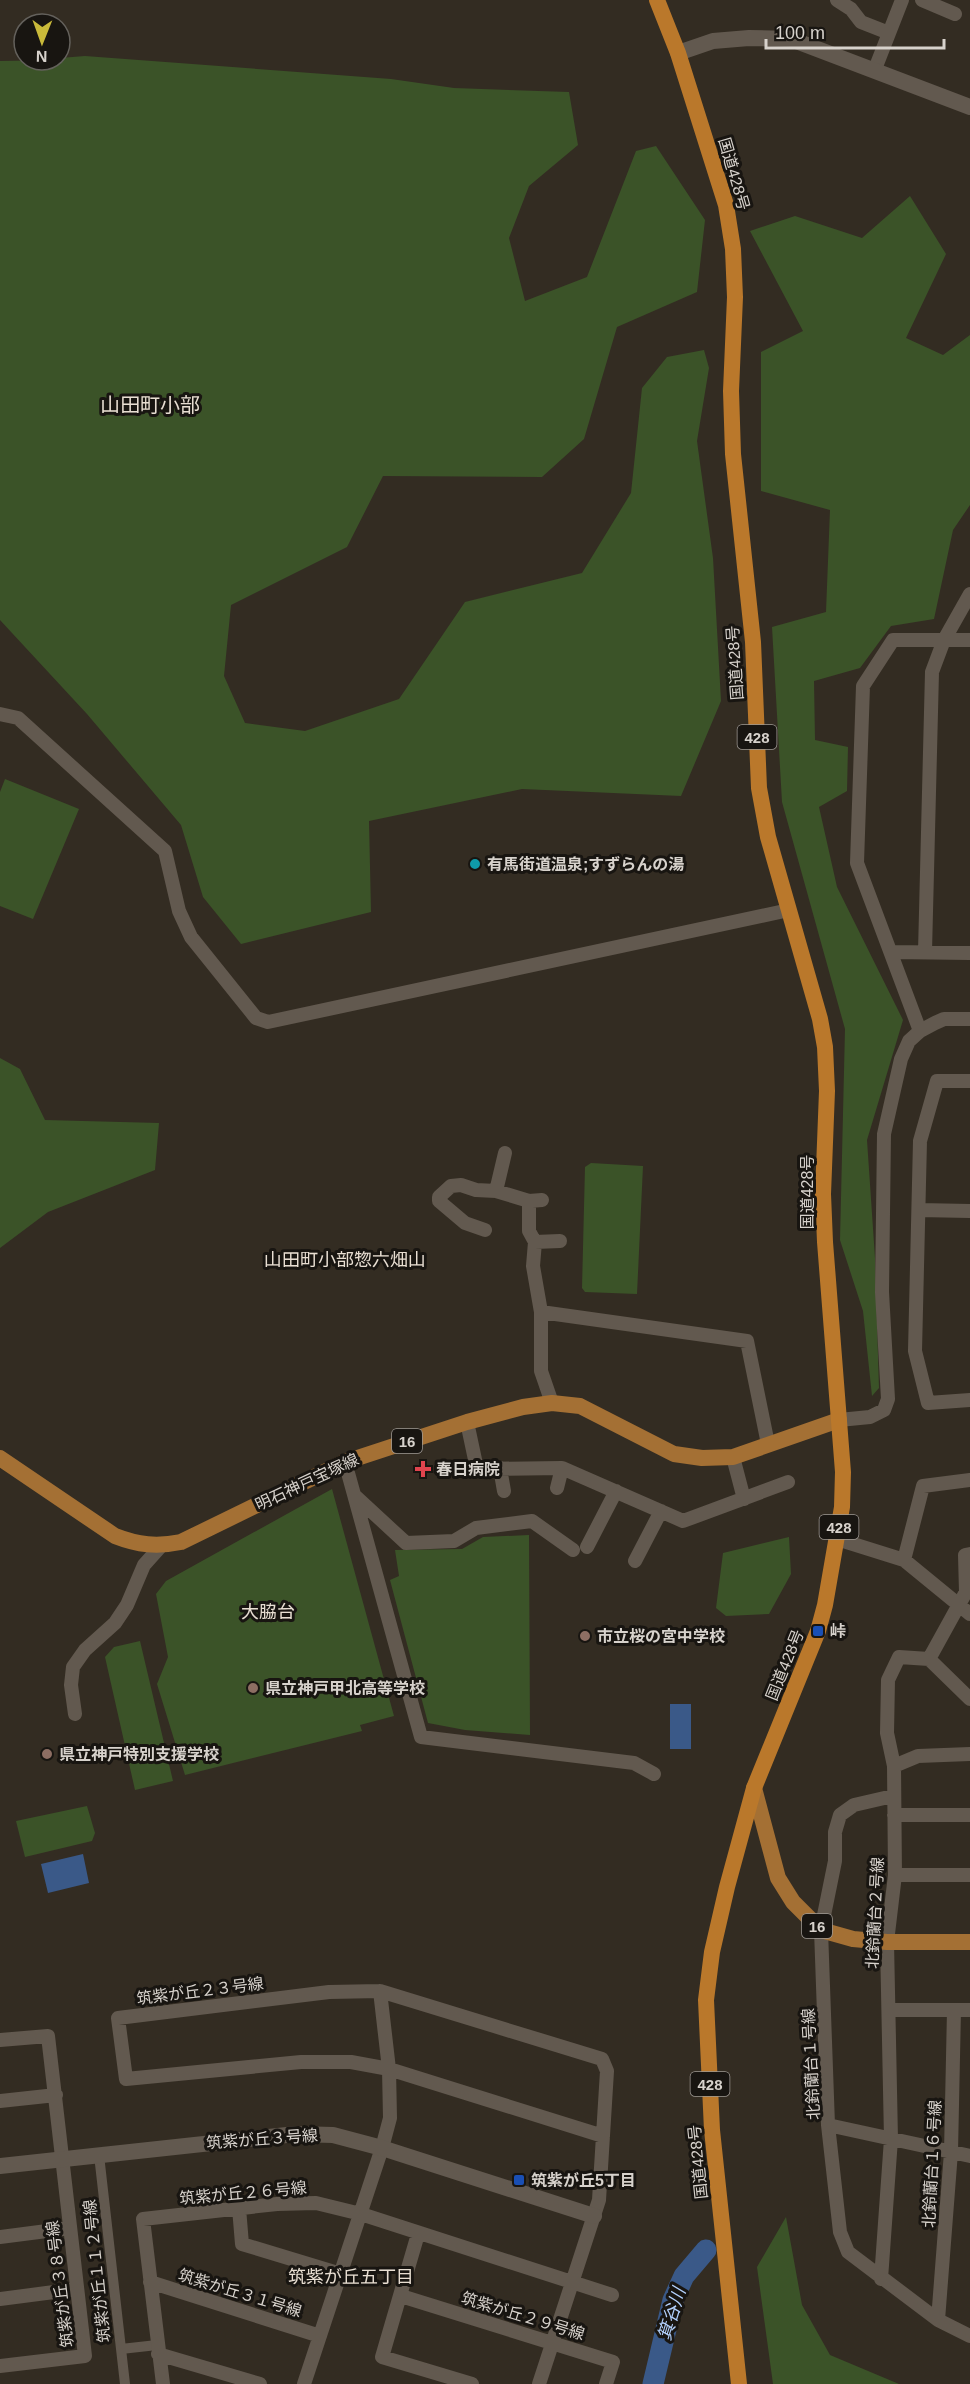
<svg xmlns="http://www.w3.org/2000/svg" width="970" height="2384" viewBox="0 0 970 2384" font-family="Arial,'Noto Sans JP',sans-serif">
  <style>
    .green { fill: #3b5328 }
    .water { fill: #3a5988 }
    .lines { fill: none; stroke-linecap: round; stroke-linejoin: round }
    .river { stroke: #3a5988; stroke-width: 21 }
    .pedestrian { stroke: #62594f; stroke-width: 10 }
    .minor { stroke: #62594f; stroke-width: 14 }
    .tertiary { stroke: #62594f; stroke-width: 16 }
    .secondary { stroke: #62594f; stroke-width: 16 }
    .primary { stroke: #a47034; stroke-width: 16 }
    .trunk { stroke: #ba782b; stroke-width: 16 }
    .culture-dot { fill: #0f9aa8; stroke: #181511; stroke-width: 2 }
    .health-dot { fill: #e0444e; stroke: #181511; stroke-width: 2 }
    .transit-dot { fill: #1a4fb4; stroke: #181511; stroke-width: 2 }
    .education-dot { fill: #8d6e63; stroke: #181511; stroke-width: 2 }
    .labels { text-anchor: middle; dominant-baseline: central; stroke-width: 6; stroke-linejoin: round; paint-order: stroke }
    .shield { fill: #181511; stroke: #9e9994; stroke-width: 1.5 }
    .shield-label { font-size: 15px; font-weight: bold; fill: #d7d2cc }
    .street-label { font-size: 16px; fill: #d7d2cc; stroke: #181511 }
    .poi-label { font-size: 16px; font-weight: bold; fill: #d7d2cc; stroke: #181511; text-anchor: start }
    .neighbourhood-label { font-size: 18px; fill: #e8ded2; stroke: #181511 }
    .water-label { font-size: 18px; font-style: italic; fill: #b3d1fd; stroke: #181511 }
    .quarter-label { font-size: 20px; fill: #e8ded2; stroke: #181511 }
  </style>
  <rect width="100%" height="100%" fill="#332c22"/>
  <!-- green -->
  <path class="green" d="M 85,56 L 391,79 L 454,88 L 569,92 L 578,145 L 529,186 L 509,238 L 525,301 L 587,277 L 636,151 L 656,146 L 705,220 L 697,292 L 617,327 L 584,439 L 542,477 L 383,476 L 347,547 L 231,605 L 224,676 L 245,723 L 305,731 L 399,699 L 465,602 L 582,573 L 631,493 L 642,388 L 667,357 L 704,350 L 709,368 L 697,441 L 713,558 L 721,701 L 681,796 L 522,789 L 369,821 L 371,912 L 241,944 L 203,897 L 181,825 L 87,714 L 0,620 L 0,61 L 60,60 L 60,58 Z
    M 910,196 L 946,254 L 906,338 L 943,355 L 970,335 L 970,505 L 953,530 L 934,619 L 891,626 L 860,668 L 814,681 L 815,740 L 848,747 L 847,791 L 819,807 L 837,887 L 903,1020 L 867,1140 L 875,1258 L 879,1388 L 872,1396 L 863,1311 L 840,1240 L 845,1029 L 782,802 L 772,627 L 826,612 L 830,510 L 761,491 L 761,352 L 803,331 L 750,231 L 795,216 L 862,238 Z
    M 5,779 L 79,809 L 33,919 L 0,906 L 0,792 Z
    M 0,1058 L 20,1069 L 45,1120 L 159,1123 L 155,1170 L 48,1212 L 0,1248 Z
    M 591,1163 L 643,1166 L 637,1294 L 585,1292 L 582,1288 L 585,1167 Z
    M 332,1489 L 394,1716 L 360,1725 L 362,1731 L 185,1775 L 157,1684 L 168,1657 L 156,1594 L 166,1581 Z
    M 529,1535 L 530,1735 L 465,1730 L 428,1723 L 390,1580 L 399,1576 L 395,1550 L 462,1549 L 483,1537 Z
    M 789,1537 L 791,1574 L 769,1614 L 726,1616 L 716,1608 L 723,1553 Z
    M 140,1641 L 173,1781 L 135,1790 L 105,1657 L 114,1647 Z
    M 87,1806 L 95,1833 L 92,1841 L 25,1857 L 16,1821 Z
    M 786,2217 L 802,2305 L 830,2355 L 899,2384 L 773,2384 L 757,2267 Z"/>
  <!-- water -->
  <path class="water" d="M 670,1704 L 691,1704 L 691,1749 L 670,1749 Z
    M 83,1854 L 89,1883 L 48,1893 L 41,1864 Z"/>
  <g class="lines">
    <!-- river -->
    <path class="river" d="M 653,2384 L 673,2300 L 684,2276 L 706,2250"/>
    <!-- pedestrian -->
    <path class="pedestrian" d="M 99,2155 L 125,2384
      M 121,2349 L 157,2345"/>
    <!-- minor -->
    <path class="minor" d="M 837,0 L 851,9 L 861,22 L 889,33
      M 922,0 L 955,14
      M 875,69 L 902,0
      M 0,714 L 18,718 L 165,851 L 179,911 L 191,937 L 256,1018 L 268,1022 L 789,910
      M 892,952 L 970,953
      M 925,952 L 932,672 L 944,640 L 970,594
      M 920,1031 L 857,863 L 863,686 L 893,640 L 970,640
      M 970,1081 L 937,1081 L 920,1141 L 915,1351 L 928,1403 L 970,1400
      M 496,1191 L 505,1153
      M 529,1201 L 529,1231 L 535,1242 L 533,1266 L 541,1312 L 541,1371 L 552,1403
      M 919,1210 L 970,1211
      M 485,1230 L 465,1223 L 439,1201 L 439,1197 L 451,1186 L 461,1185 L 476,1190 L 496,1191 L 529,1201 L 542,1200
      M 535,1242 L 560,1241
      M 541,1312 L 747,1341 L 768,1444
      M 839,1420 L 870,1417 L 884,1410 L 888,1399 L 882,1292 L 884,1134 L 901,1059 L 909,1041 L 920,1031 L 935,1023 L 944,1019 L 970,1019
      M 467,1422 L 477,1469 L 562,1468 L 683,1521 L 788,1482
      M 733,1457 L 744,1499
      M 345,1462 L 421,1737 L 634,1763 L 654,1774
      M 500,1468 L 504,1491
      M 557,1488 L 562,1468
      M 355,1496 L 406,1543 L 454,1541 L 476,1528 L 532,1521 L 573,1550
      M 837,1539 L 904,1560 L 970,1614
      M 587,1547 L 616,1491
      M 904,1560 L 923,1486 L 970,1480
      M 635,1561 L 661,1511
      M 929,1659 L 966,1592 L 965,1555 L 970,1554
      M 75,1714 L 71,1685 L 73,1667 L 85,1650 L 115,1623 L 127,1605 L 144,1565 L 161,1546
      M 894,1766 L 887,1733 L 888,1680 L 899,1657 L 929,1659 L 970,1699
      M 893,1796 L 854,1805 L 840,1815 L 835,1832 L 835,1861 L 821,1930 L 828,2125 L 970,2156
      M 894,1815 L 970,1815
      M 895,1875 L 970,1875
      M 889,2010 L 970,2010
      M 0,2040 L 48,2036 L 85,2356 L 0,2366
      M 0,2101 L 56,2095
      M 828,2125 L 840,2232 L 848,2252 L 938,2320 L 970,2336
      M 239,2208 L 242,2244 L 341,2274
      M 418,2234 L 382,2357 L 472,2384
      M 0,2237 L 70,2228
      M 881,2279 L 891,2139 L 887,1942 L 895,1875 L 894,1766 L 918,1756 L 970,1754
      M 150,2282 L 320,2336
      M 401,2296 L 613,2362 L 606,2384
      M 0,2299 L 77,2289
      M 938,2320 L 951,2152 L 954,2010
      M 158,2354 L 260,2384
      M 163,2384 L 143,2219 L 277,2204 L 316,2203 L 361,2214 L 612,2295
      M 304,2384 L 382,2148 L 390,2118 L 389,2069 L 380,1991
      M 539,2384 L 599,2200 L 607,2071 L 602,2059 L 380,1991 L 329,1992 L 118,2018 L 126,2079 L 301,2062 L 351,2062 L 389,2069 L 603,2136"/>
    <!-- tertiary -->
    <path class="tertiary" d="M 0,2166 L 296,2134 L 333,2135 L 382,2148 L 594,2216"/>
    <!-- secondary -->
    <path class="secondary" d="M 678,53 L 713,41 L 749,38 L 791,39 L 970,107"/>
    <!-- primary -->
    <path class="primary" d="M 0,1458 L 115,1536 C 138,1545 157,1547 181,1542 L 345,1462 L 467,1422 L 523,1407 L 552,1403 L 580,1406 L 674,1454 L 702,1458 L 733,1457 L 839,1420
      M 754,1788 L 778,1878 L 793,1902 L 821,1930 L 853,1939 L 887,1942 L 970,1942"/>
    <!-- trunk -->
    <path class="trunk" d="M 657,0 L 678,53 L 726,205 L 733,249 L 735,297 L 731,391 L 733,454 L 753,642 L 759,788 L 768,837 L 820,1019 L 825,1047 L 827,1091 L 823,1194 L 825,1242 L 843,1472 L 842,1507 L 825,1605 L 818,1631 L 754,1788 L 727,1887 L 712,1952 L 706,2000 L 712,2130 L 739,2384"/>
  </g>
  <!-- markers -->
  <circle class="culture-dot" cx="475" cy="864" r="6"/>
  <path class="health-dot" d="M420 1460h6v6h6v6h-6v6h-6v-6h-6v-6h6z"/>
  <g class="transit-dot">
    <rect x="812" y="1625" width="12" height="12" rx="3"/>
    <rect x="513" y="2174" width="12" height="12" rx="3"/>
  </g>
  <g class="education-dot">
    <circle cx="585" cy="1636" r="6"/>
    <circle cx="253" cy="1688" r="6"/>
    <circle cx="47" cy="1754" r="6"/>
  </g>
  <g class="labels">
    <!-- shield labels -->
    <g class="shield">
      <rect x="737.5" y="725" width="39" height="24" rx="4.5"/>
      <rect x="392" y="1429" width="30" height="24" rx="4.5"/>
      <rect x="819.5" y="1515" width="39" height="24" rx="4.5"/>
      <rect x="802" y="1914" width="30" height="24" rx="4.5"/>
      <rect x="690.5" y="2072" width="39" height="24" rx="4.5"/>
    </g>
    <g class="shield-label">
      <text x="757" y="737">428</text>
      <text x="407" y="1441">16</text>
      <text x="839" y="1527">428</text>
      <text x="817" y="1926">16</text>
      <text x="710" y="2084">428</text>
    </g>
    <!-- street labels -->
    <g class="street-label">
      <text transform="translate(734 174) rotate(74)">国道428号</text>
      <text transform="translate(735 663) rotate(-94)">国道428号</text>
      <text transform="translate(807 1192) rotate(-90)">国道428号</text>
      <text transform="translate(307 1482) rotate(-25)">明石神戸宝塚線</text>
      <text transform="translate(785 1665) rotate(-68)">国道428号</text>
      <text transform="translate(875 1913) rotate(-87)">北鈴蘭台２号線</text>
      <text transform="translate(200 1991) rotate(-7)">筑紫が丘２３号線</text>
      <text transform="translate(811 2064) rotate(-93)">北鈴蘭台１号線</text>
      <text transform="translate(262 2139) rotate(-4)">筑紫が丘３号線</text>
      <text transform="translate(698 2162) rotate(-96)">国道428号</text>
      <text transform="translate(932 2164) rotate(-87)">北鈴蘭台１６号線</text>
      <text transform="translate(243 2193) rotate(-5)">筑紫が丘２６号線</text>
      <text transform="translate(97 2271) rotate(-96)">筑紫が丘１１２号線</text>
      <text transform="translate(60 2284) rotate(-97)">筑紫が丘３８号線</text>
      <text transform="translate(240 2293) rotate(17)">筑紫が丘３１号線</text>
      <text transform="translate(523 2316) rotate(17)">筑紫が丘２９号線</text>
    </g>
    <!-- poi labels -->
    <g class="poi-label">
      <text x="487" y="864">有馬街道温泉;すずらんの湯</text>
      <text x="436" y="1469">春日病院</text>
      <text x="830" y="1631">峠</text>
      <text x="597" y="1636">市立桜の宮中学校</text>
      <text x="265" y="1688">県立神戸甲北高等学校</text>
      <text x="59" y="1754">県立神戸特別支援学校</text>
      <text x="531" y="2180">筑紫が丘5丁目</text>
    </g>
    <!-- neighbourhood labels -->
    <g class="neighbourhood-label">
      <text x="345" y="1260">山田町小部惣六畑山</text>
      <text x="268" y="1612">大脇台</text>
      <text x="351" y="2277">筑紫が丘五丁目</text>
    </g>
    <!-- water labels -->
    <g class="water-label">
      <text transform="translate(672 2314) rotate(-73)">箕谷川</text>
    </g>
    <!-- quarter labels -->
    <g class="quarter-label">
      <text x="150" y="405">山田町小部</text>
    </g>
  </g>
  <!-- north arrow -->
  <g transform="translate(42 42) rotate(181)"><circle r="28" fill="#181511" stroke="#64615c" stroke-width="1.5"/>
  <path d="M0-4.5L10 22L0 15L-10 22Z" fill="#caba3a"/>
  <text y="-9" font-size="16" font-weight="bold" text-anchor="middle" fill="#d7d2cc">N</text>
  </g>
  <!-- scale -->
  <path d="M766 39v9h178v-9" fill="none" stroke="#d7d2cc" stroke-width="3"/>
  <text x="775" y="39" font-size="18" fill="#d7d2cc" stroke="#181511" stroke-width="4.5" paint-order="stroke">100 m</text>
</svg>
